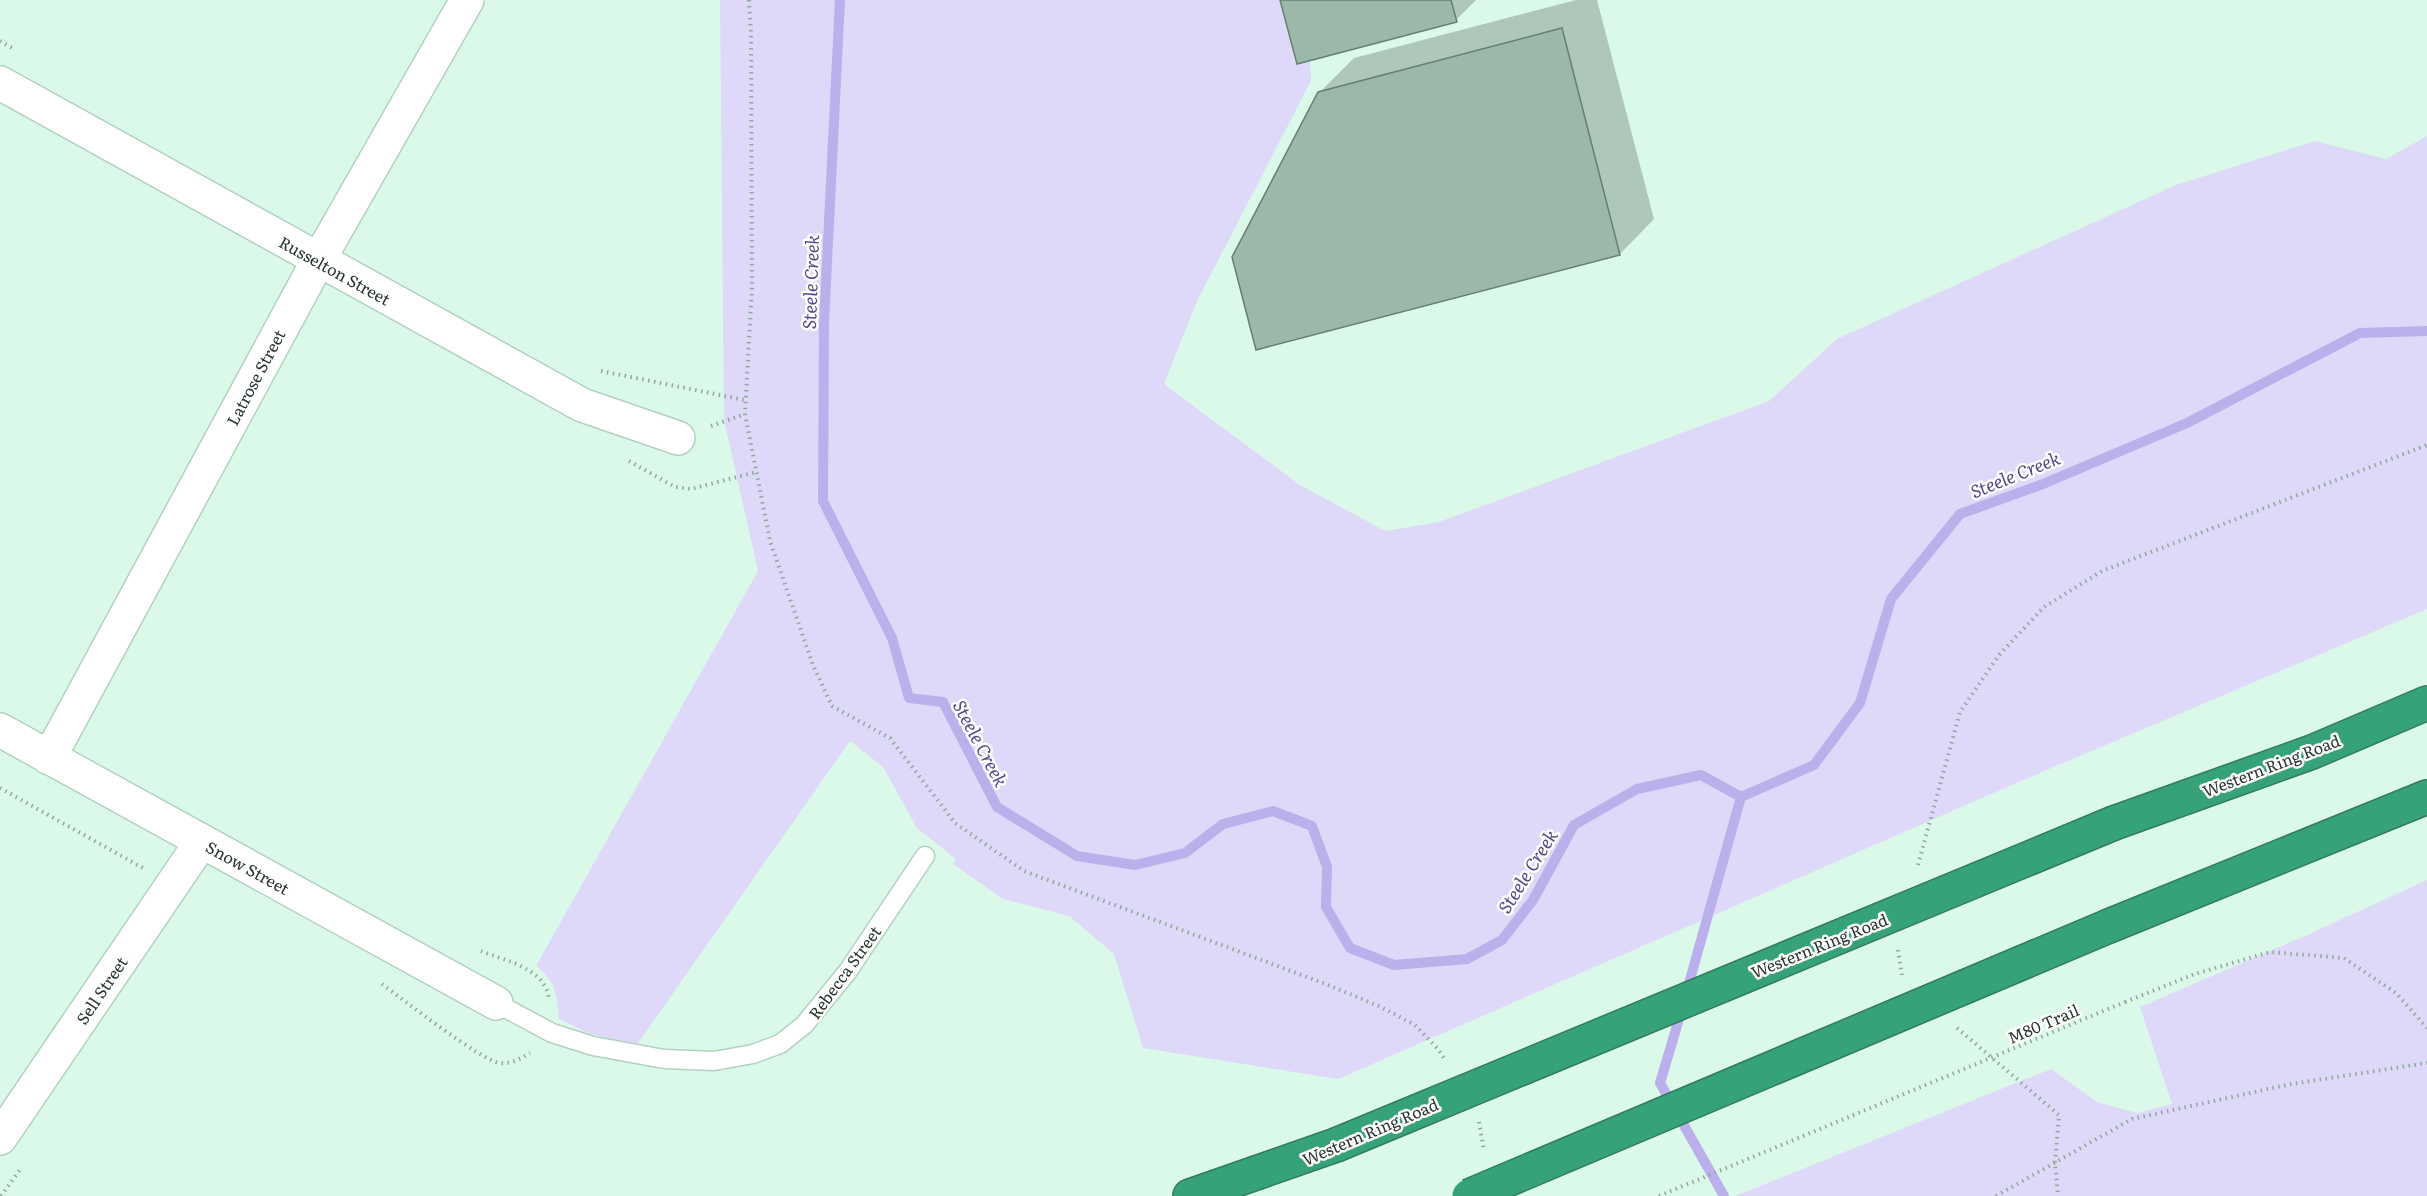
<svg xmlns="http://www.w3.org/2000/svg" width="2427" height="1196" viewBox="0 0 2427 1196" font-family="Literata,serif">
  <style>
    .green { fill: #ded9f8 }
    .shadow { fill: #0003 }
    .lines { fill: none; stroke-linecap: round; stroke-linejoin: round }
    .stream { stroke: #bbb0eb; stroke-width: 10 }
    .building { fill: #9bb8a9; stroke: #658073; stroke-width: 1.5 }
    .lane-casing { stroke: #b3d1c2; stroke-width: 21 }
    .street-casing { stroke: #b3d1c2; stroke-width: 36 }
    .highway-casing { stroke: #317c5e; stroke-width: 36 }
    .path { stroke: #91a89c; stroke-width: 4; stroke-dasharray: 1.5 4.5; stroke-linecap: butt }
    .lane { stroke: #fff; stroke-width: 18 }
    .street { stroke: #fff; stroke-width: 33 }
    .highway { stroke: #36a278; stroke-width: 33 }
    .highway-bridge-casing { stroke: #317c5e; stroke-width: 36; stroke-linecap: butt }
    .path-bridge { stroke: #91a89c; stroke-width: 4; stroke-dasharray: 1.5 4.5; stroke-linecap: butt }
    .highway-bridge { stroke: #36a278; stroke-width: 33 }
    .labels { text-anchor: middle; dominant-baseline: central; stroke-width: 5; stroke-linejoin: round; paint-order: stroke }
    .street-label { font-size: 16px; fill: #29352f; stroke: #fefefe }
    .water-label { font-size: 18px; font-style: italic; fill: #57458c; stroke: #fefefe }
  </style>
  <rect width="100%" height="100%" fill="#dbf9e9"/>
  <!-- green -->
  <path class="green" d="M 720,0 L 1280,0 L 1296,64 L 1310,61 L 1311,81 L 1197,301 L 1164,384 L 1300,485 L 1385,531 L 1439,522 L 1769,401 L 1837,339 L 2176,185 L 2315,141 L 2386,159 L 2427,136 L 2427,609 L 2028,778 L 1338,1079 L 1143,1048 L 1114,954 L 1069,916 L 1003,899 L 953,864 L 956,859 L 917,828 L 883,767 L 850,741 L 636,1046 L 588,1033 L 559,1019 C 557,996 556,981 536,966 L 758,571 L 724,420 Z
    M 2427,880 L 2427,1196 L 1735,1196 L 2051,1069 L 2097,1102 L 2137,1113 L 2172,1104 L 2140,1007 L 2307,935 Z"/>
  <!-- shadow -->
  <path class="shadow" d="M 1281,0 L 1476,0 L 1456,20 Z
    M 1576,0 L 1597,0 L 1654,219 L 1620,254 L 1319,93 L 1354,58 Z"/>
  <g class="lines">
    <!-- stream -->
    <path class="stream" d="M 840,0 L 824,323 L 823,501 L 892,638 L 909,698 L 943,702 L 997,807 L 1077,856 L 1135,865 L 1185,853 L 1223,824 L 1273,811 L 1312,826 L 1327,867 L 1326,907 L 1350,948 L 1394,965 L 1467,959 L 1502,940 L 1533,900 L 1574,825 L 1637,789 L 1701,775 L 1741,797 L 1686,994
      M 1741,797 L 1814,765 L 1860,703 L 1891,599 L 1960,514 L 2043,484 L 2187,423 L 2360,333 L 2427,331
      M 1682,1009 L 1660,1083 L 1724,1196"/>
  </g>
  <!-- building -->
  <path class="building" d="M 1280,0 L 1451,0 L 1457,22 L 1297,64 Z
    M 1562,28 L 1620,255 L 1256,350 L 1232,257 L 1318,92 Z"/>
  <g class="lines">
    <defs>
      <path id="lane" d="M 496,1003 L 552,1033 L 593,1046 L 664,1059 L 714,1061 L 753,1054 L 780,1044 L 804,1025 L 848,971 L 925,856"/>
      <path id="street" d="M 0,83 L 582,405 L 678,438
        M 0,730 L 496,1003
        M 49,758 L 318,261 L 467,0
        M 0,1138 L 202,841"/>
      <path id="highway" d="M 2114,823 L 2312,752 L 2427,703
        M 2109,926 L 2427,797
        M 1190,1196 L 1336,1145"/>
    </defs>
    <!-- lane casing -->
    <use href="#lane" class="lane-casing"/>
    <!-- street casing -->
    <use href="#street" class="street-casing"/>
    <!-- highway casing -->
    <use href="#highway" class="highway-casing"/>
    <!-- path -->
    <path class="path" d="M 749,0 L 751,34 L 752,286 L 745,414 L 770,541 L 813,665 L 832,706 L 890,738 L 955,823 L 1024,871 L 1323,983 L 1379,1006 L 1415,1025 L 1438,1049 L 1446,1061
      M 0,41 L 12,48
      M 601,371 L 745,400
      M 711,426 L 745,414
      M 629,461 L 675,487 L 691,489 L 756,472
      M 0,788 L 143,868
      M 1918,865 L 1960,712 L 1999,655 L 2044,607 L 2102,571 L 2427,445
      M 1898,950 L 1902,975
      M 481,951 C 506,961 548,969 549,1001
      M 382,984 C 401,998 483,1062 500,1063 C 512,1064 520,1059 530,1053
      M 2125,1002 L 2195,974 L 2270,952 L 2344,958 L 2396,993 L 2427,1028
      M 1957,1028 L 2059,1115 L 2055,1163 L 2058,1196
      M 1479,1122 L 1484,1151
      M 1,1196 L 22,1167
      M 1996,1196 L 2132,1119 L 2291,1084 L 2427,1063"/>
    <!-- lane -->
    <use href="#lane" class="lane"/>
    <!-- street -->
    <use href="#street" class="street"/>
    <!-- highway -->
    <use href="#highway" class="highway"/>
    <defs>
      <path id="highway-bridge" d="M 1336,1145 L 2114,823
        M 1469,1196 L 2109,926"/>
    </defs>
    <!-- highway-bridge casing -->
    <use href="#highway-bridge" class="highway-bridge-casing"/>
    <!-- path-bridge -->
    <path class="path-bridge" d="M 1659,1196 L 2125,1002"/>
    <!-- highway-bridge -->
    <use href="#highway-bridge" class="highway-bridge"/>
  </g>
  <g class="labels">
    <!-- street labels -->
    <g class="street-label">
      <text transform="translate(335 270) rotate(29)">Russelton Street</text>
      <text transform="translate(255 377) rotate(-62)">Latrose Street</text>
      <text transform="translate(2271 765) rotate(-21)">Western Ring Road</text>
      <text transform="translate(248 867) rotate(29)">Snow Street</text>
      <text transform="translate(1819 945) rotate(-22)">Western Ring Road</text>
      <text transform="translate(844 972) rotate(-54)">Rebecca Street</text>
      <text transform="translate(101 990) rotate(-56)">Sell Street</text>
      <text transform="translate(2043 1023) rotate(-23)">M80 Trail</text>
      <text transform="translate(1370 1131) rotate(-23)">Western Ring Road</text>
    </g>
    <!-- water labels -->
    <g class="water-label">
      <text transform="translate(810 282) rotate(-88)">Steele Creek</text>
      <text transform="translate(2015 474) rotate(-22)">Steele Creek</text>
      <text transform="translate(981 743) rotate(62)">Steele Creek</text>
      <text transform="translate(1527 871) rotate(-58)">Steele Creek</text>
    </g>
  </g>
</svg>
